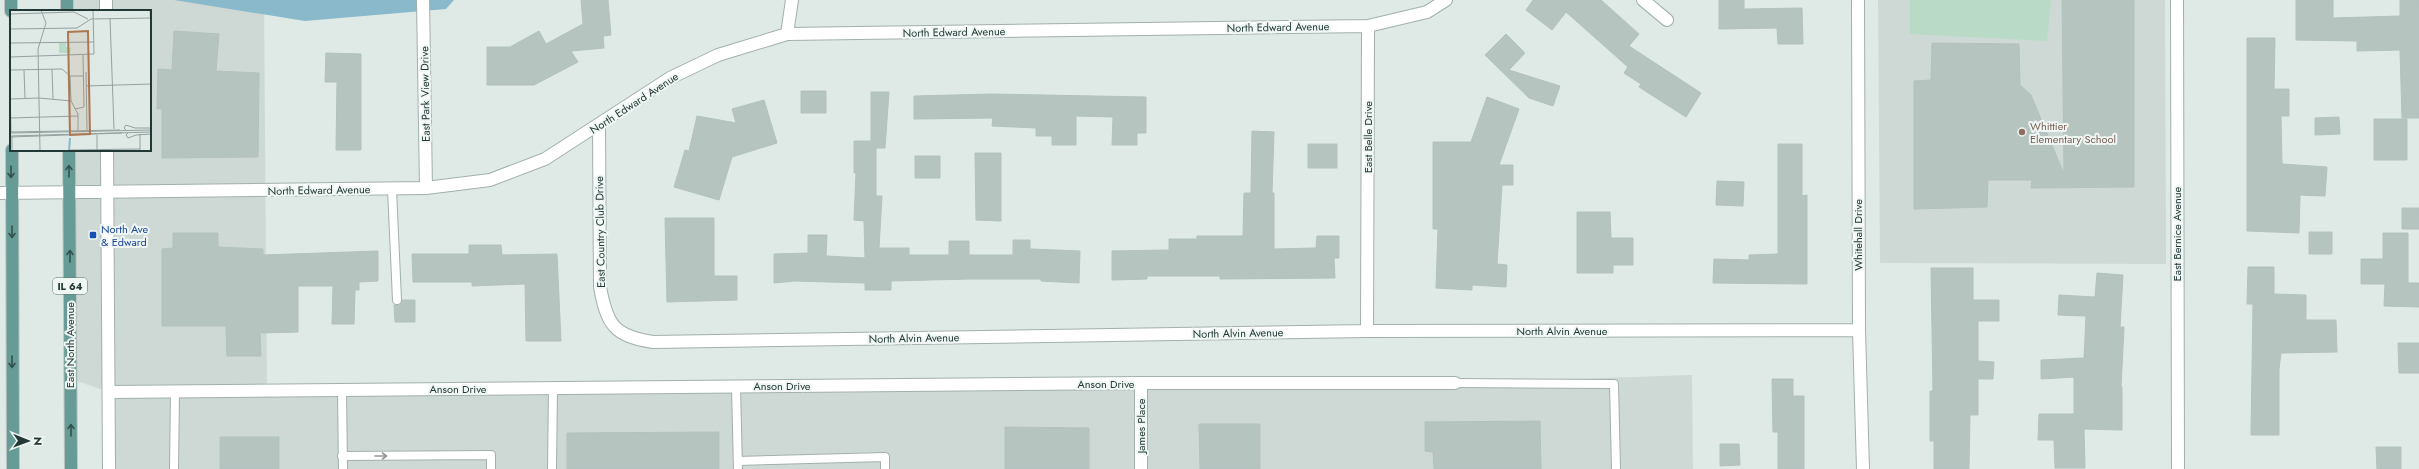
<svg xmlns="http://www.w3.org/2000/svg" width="2419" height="469" viewBox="0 0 2419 469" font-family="Jost,sans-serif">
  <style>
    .built { fill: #ced9d5 }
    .green { fill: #b9dac6 }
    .water { fill: #8ab9cc }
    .building { fill: #b5c4bf; stroke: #b2c2be }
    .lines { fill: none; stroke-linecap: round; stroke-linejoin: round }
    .service-casing { stroke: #a2b0ad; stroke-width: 10 }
    .minor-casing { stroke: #a2b0ad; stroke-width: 14 }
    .primary-casing { stroke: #bcc3c2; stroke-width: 14 }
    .service { stroke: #fff; stroke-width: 8 }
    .minor { stroke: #fff; stroke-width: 12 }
    .primary { stroke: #669c95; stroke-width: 12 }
    .oneway { stroke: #32514d }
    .oneway2 { stroke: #909c9a }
    .education-dot { fill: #8d6e63; stroke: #eff6f4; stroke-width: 1.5 }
    .transit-dot { fill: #1a4fb4; stroke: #eff6f4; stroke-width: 1.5 }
    .labels { text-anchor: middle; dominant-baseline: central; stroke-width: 4; stroke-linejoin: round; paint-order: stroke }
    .shield { fill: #eff6f4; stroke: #5f716e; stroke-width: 1 }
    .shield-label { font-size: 10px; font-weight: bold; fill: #213835 }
    .street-label { font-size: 11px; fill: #213835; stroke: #eff6f4 }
    .education-label { font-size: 11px; fill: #785e54; stroke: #eff6f4; text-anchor: start }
    .transit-label { font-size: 11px; fill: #164399; stroke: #eff6f4; text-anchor: start }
    .inset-river { fill: none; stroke: #8ab9cc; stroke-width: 2 }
    .inset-road { fill: none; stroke: #93a29f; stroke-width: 1 }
    .view { fill: #ad7752; fill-opacity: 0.15; stroke: #ad7752; stroke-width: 2 }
    .inset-edge { fill: none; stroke: #213835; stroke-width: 2 }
  </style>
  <rect width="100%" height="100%" fill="#dfe9e6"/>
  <!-- built -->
  <path class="built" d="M 68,0 L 264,0 L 267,389 L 1455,383 L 1692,375 L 1693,469 L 109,469 L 109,392 L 71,379 L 69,150 L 150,150 L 150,11 L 68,11 Z
    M 1878,0 L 2165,0 L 2166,264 L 1880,263 Z"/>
  <!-- green -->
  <path class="green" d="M 1910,0 L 2051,0 L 2047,41 L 1910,34 Z"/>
  <!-- water -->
  <path class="water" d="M 174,0 L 454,0 L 446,9 L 305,21 Z"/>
  <!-- building -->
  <path class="building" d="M 581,0 L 608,0 L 611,35 L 603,36 L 604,48 L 571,51 L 578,62 L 534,85 L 487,85 L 487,47 L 510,47 L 539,31 L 546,44 L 583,24 Z
    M 1533,0 L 1601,0 L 1639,34 L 1629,46 L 1701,93 L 1686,117 L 1639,87 L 1641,84 L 1624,73 L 1628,67 L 1566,12 L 1552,30 L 1526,10 Z
    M 1719,0 L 1744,0 L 1744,9 L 1802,8 L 1803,44 L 1778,44 L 1777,28 L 1719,29 Z
    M 2062,0 L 2134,0 L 2134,187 L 2031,188 L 2032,180 L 1988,180 L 1987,207 L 1914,209 L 1914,81 L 1931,80 L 1932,43 L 2019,44 L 2020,85 L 2031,95 L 2064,174 Z
    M 2296,0 L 2333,0 L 2333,18 L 2400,16 L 2400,0 L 2419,0 L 2419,118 L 2402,118 L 2400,50 L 2357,51 L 2357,41 L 2296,40 Z
    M 174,31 L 219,34 L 216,71 L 259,73 L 258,157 L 162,158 L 162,109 L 157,109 L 158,69 L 172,70 Z
    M 1506,34 L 1525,53 L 1509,70 L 1560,86 L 1553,106 L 1529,98 L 1485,55 Z
    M 2247,38 L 2275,38 L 2274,89 L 2289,89 L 2289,116 L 2281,116 L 2282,164 L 2327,167 L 2325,196 L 2300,195 L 2299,233 L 2247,231 Z
    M 326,53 L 361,54 L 361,150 L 336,150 L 337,82 L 325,82 Z
    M 801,91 L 826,91 L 826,113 L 801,113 Z
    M 871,92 L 889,92 L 885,148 L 876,148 L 876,196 L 882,196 L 879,248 L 909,248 L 909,255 L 949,255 L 949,241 L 969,241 L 969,255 L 1013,255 L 1013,240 L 1030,240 L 1030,249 L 1080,251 L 1079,283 L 1041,281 L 1041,279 L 969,279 L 891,281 L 891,290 L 865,290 L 865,283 L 794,281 L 774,283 L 774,254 L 808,253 L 808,235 L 827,235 L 826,256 L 865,258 L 864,221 L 854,220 L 856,173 L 854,173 L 854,141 L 871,141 Z
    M 991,94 L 1146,97 L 1146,133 L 1137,133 L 1137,145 L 1112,145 L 1113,117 L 1076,116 L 1076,145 L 1052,145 L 1052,136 L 1036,136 L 1036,128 L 992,126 L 993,118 L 914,119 L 914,96 Z
    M 1487,97 L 1519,109 L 1499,165 L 1513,165 L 1513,185 L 1502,185 L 1497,264 L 1507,265 L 1506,287 L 1472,285 L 1472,290 L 1436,288 L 1438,229 L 1433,229 L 1433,142 L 1471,142 Z
    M 764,100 L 777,143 L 732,157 L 719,200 L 674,187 L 685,150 L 689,151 L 697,116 L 736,123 L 732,109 Z
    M 2339,117 L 2340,134 L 2315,135 L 2315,118 Z
    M 2374,119 L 2407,119 L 2407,160 L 2374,160 Z
    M 1252,131 L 1274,132 L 1272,193 L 1274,193 L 1274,249 L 1316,248 L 1317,236 L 1339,236 L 1339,258 L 1334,258 L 1335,278 L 1220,279 L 1220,276 L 1147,276 L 1147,279 L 1112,280 L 1112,251 L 1169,250 L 1169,239 L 1197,239 L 1197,236 L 1243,236 L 1244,193 L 1251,193 Z
    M 1308,144 L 1337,144 L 1337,168 L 1308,168 Z
    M 1778,144 L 1802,144 L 1802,196 L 1807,195 L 1807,284 L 1713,283 L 1714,259 L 1749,260 L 1749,255 L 1778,254 Z
    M 975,153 L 1001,153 L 1001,221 L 976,220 Z
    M 915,156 L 940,156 L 940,178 L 915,178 Z
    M 1717,181 L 1744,182 L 1743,206 L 1716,205 Z
    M 2402,208 L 2419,208 L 2419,229 L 2402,229 Z
    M 1577,212 L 1610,212 L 1611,238 L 1633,238 L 1633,265 L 1613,265 L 1613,273 L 1577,273 Z
    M 665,218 L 714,218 L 714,276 L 737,276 L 737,300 L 667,302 Z
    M 2309,232 L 2332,232 L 2332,254 L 2309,254 Z
    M 173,233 L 218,233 L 218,247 L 263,249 L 263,255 L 378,251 L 378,281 L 359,282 L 359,290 L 355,290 L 354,324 L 332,324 L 333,286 L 298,286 L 298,332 L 260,333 L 261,356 L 227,356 L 226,326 L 162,326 L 162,249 L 173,248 Z
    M 2383,233 L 2408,233 L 2408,283 L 2419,283 L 2419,307 L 2384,306 L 2385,284 L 2361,284 L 2361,259 L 2383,259 Z
    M 469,245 L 501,245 L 502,255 L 557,254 L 561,341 L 526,341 L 525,284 L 472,286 L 472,282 L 413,282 L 412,254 L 469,254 Z
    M 2248,267 L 2274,267 L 2274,294 L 2306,295 L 2306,320 L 2336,320 L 2337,352 L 2281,353 L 2279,369 L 2279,435 L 2251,435 L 2253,304 L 2247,304 Z
    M 1931,268 L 1973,268 L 1973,300 L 1999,300 L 1999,321 L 1978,321 L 1978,361 L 1994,362 L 1993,379 L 1978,379 L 1978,415 L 1970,415 L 1969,469 L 1934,469 L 1934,441 L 1930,441 L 1930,391 L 1933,391 Z
    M 2097,273 L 2123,275 L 2120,327 L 2124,327 L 2121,387 L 2122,387 L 2122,430 L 2084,429 L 2085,468 L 2055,468 L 2054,440 L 2038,440 L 2039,414 L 2074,414 L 2074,377 L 2041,379 L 2041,360 L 2084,358 L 2086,316 L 2058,315 L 2059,295 L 2095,297 Z
    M 402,300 L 415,300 L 415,322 L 395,322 L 394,305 L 400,305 Z
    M 2398,343 L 2419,343 L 2419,373 L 2399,373 Z
    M 1772,379 L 1793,379 L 1793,396 L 1804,396 L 1804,469 L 1778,469 L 1778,432 L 1773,432 Z
    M 1540,421 L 1541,469 L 1434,469 L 1433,452 L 1425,451 L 1425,422 Z
    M 1199,424 L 1260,424 L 1260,469 L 1200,469 Z
    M 1005,427 L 1089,428 L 1089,469 L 1005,469 Z
    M 719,432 L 719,469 L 567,469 L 567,433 Z
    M 220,437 L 279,437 L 279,469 L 220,469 Z
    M 1720,444 L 1739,444 L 1740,465 L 1720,466 Z
    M 2376,447 L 2401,447 L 2401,469 L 2377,469 Z"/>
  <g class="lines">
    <defs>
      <path id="service" d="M 392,189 L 397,300
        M 1455,383 L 1614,384 L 1616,469
        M 736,387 L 738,469
        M 342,390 L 343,469
        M 342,456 L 491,455 L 491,469
        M 738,461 L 885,457 L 885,469
        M 174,469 L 175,391
        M 552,469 L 553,388"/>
      <path id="minor" d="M 106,0 L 106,11
        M 423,0 L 426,188
        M 1643,0 L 1667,20
        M 1858,0 L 1859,330 L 1863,469
        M 2177,0 L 2178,469
        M 787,34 L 792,0
        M 599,126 L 600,287 C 607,325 614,336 653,342 L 1367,331 L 1859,330
        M 107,150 L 109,469
        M 0,193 L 426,188 L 490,180 L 545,159 L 670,78 L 718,55 L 787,34 L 1368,26
        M 1367,331 L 1368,26 L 1427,12 L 1446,0
        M 1141,383 L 1141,469
        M 109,392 L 1141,383 L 1455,383"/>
      <path id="primary" d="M 11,0 L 11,11
        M 67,0 L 67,11
        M 12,150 L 13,469
        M 69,150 L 71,469"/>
    </defs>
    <!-- service casing -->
    <use href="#service" class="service-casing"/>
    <!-- minor casing -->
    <use href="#minor" class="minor-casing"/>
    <!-- primary casing -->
    <use href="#primary" class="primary-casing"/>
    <!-- service -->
    <use href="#service" class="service"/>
    <!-- minor -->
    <use href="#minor" class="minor"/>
    <!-- primary -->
    <use href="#primary" class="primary"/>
  </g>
  <!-- one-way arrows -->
  <defs><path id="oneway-shaft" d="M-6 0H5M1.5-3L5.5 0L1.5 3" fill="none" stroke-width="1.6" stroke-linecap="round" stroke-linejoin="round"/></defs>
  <g class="oneway">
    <use href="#oneway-shaft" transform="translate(69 171) rotate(-91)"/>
    <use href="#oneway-shaft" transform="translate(11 172) rotate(90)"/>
    <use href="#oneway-shaft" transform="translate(12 232) rotate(90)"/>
    <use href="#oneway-shaft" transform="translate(70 256) rotate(-90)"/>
    <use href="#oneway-shaft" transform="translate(12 362) rotate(90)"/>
    <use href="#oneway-shaft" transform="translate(71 430) rotate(-90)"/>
  </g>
  <use class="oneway2" href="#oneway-shaft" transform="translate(381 456)"/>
  <!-- markers -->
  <circle class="education-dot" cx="2022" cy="132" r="4"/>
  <rect class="transit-dot" x="89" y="231" width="8" height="8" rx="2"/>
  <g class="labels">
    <!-- shield labels -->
    <rect class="shield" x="53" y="278" width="34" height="16" rx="3"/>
    <g class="shield-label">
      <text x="70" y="286">IL 64</text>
    </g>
    <!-- street labels -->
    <g class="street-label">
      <text transform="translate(1278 27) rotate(-1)">North Edward Avenue</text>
      <text transform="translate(954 32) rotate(-1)">North Edward Avenue</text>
      <text transform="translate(425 94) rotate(-91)">East Park View Drive</text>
      <text transform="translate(634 103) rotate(-33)">North Edward Avenue</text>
      <text transform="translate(1368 137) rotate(-90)">East Belle Drive</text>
      <text transform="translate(319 190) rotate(-1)">North Edward Avenue</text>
      <text transform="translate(600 232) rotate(-91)">East Country Club Drive</text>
      <text transform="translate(2177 234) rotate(-90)">East Bernice Avenue</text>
      <text transform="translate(1858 235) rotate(-90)">Whitehall Drive</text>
      <text x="1562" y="331">North Alvin Avenue</text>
      <text transform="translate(1238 333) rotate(-1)">North Alvin Avenue</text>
      <text transform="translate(914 338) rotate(-1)">North Alvin Avenue</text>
      <text transform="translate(70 345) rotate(-90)">East North Avenue</text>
      <text x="1106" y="384">Anson Drive</text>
      <text x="782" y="386">Anson Drive</text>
      <text x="458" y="389">Anson Drive</text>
      <text transform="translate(1141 426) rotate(-90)">James Place</text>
    </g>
    <!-- education labels -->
    <g class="education-label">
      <text x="2030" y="126">Whittier<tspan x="2030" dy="13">Elementary School</tspan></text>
    </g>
    <!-- transit labels -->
    <g class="transit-label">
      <text x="101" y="229">North Ave<tspan x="101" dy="13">&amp; Edward</tspan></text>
    </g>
  </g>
  <!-- overview -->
  <g transform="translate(10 10)">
    <rect width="141" height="141" fill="#dfe9e6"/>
    <path d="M 49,33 L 56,33 L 56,37 L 61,38 L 60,43 L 49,43 Z" fill="#b9dac6"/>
    <path class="inset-river" d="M 59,141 L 60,128"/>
    <path class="inset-road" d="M 140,0 L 141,20M 0,4 L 64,2 L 78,9M 100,8 L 104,119M 0,19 L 67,18 L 81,9 L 141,8M 0,33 L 84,32M 0,47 L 84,44 L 83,0M 42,59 L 43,89M 0,60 L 52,59 L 60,66 L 73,66M 14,60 L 15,88M 76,62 L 77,120M 60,66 L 61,91 L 68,104 L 68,120M 76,76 L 141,74M 0,78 L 1,122M 0,89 L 29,88 L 61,91M 65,99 L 74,97 L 73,45M 0,108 L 68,106M 116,120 L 114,118 L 116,115 L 125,118 L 141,118M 0,122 L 110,120M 0,123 L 141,120M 118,123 L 116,125 L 118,128 L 126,125 L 141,124M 0,126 L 141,122M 2,126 L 2,141M 0,127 L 112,123M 60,140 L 130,139M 87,140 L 87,125M 30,141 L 28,39 L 36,13 L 31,0M 37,141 L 56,141M 130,141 L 130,124"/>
    <path class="view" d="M 78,21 L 80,124 L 60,125 L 58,22 Z"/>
    <rect width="141" height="141" class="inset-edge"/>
  </g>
  <!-- north arrow -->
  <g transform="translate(28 441) rotate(91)" stroke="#eff6f4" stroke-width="3" paint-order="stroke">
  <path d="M0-3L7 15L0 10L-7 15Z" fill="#213835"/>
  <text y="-6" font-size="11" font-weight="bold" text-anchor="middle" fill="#213835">N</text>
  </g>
</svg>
